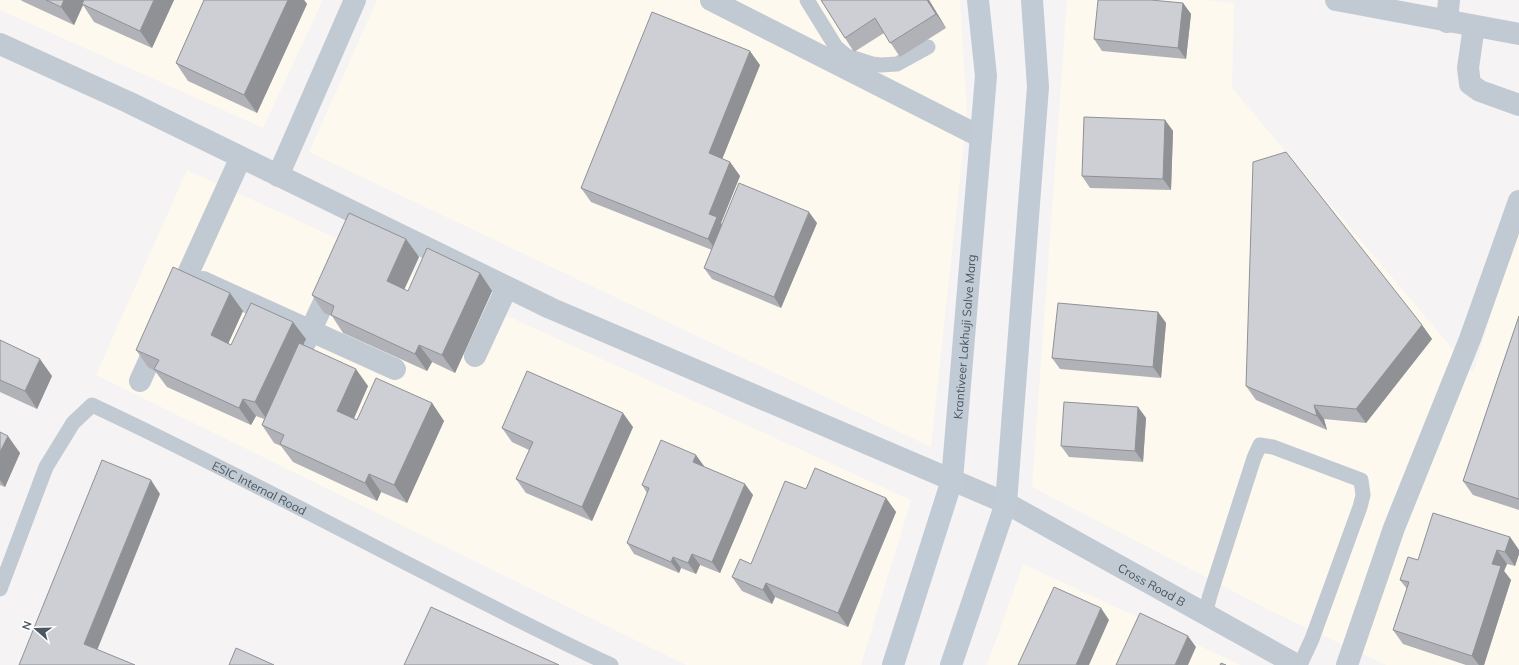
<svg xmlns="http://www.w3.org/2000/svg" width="1519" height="665" viewBox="0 0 1519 665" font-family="Mulish,sans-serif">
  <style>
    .commercial { fill: #fdf9ef }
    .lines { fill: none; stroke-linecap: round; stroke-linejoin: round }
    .service { stroke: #c1cad2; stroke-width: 15 }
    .minor { stroke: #c1cad2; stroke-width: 22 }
    .tertiary { stroke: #c1cad2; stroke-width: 22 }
    .secondary { stroke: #c1cbd6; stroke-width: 22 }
    .wall { fill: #b0b2b7 }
    .shaded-wall { fill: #909195 }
    .building { fill: #cdcfd5; stroke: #909195 }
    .labels { text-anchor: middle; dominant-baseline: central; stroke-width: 3.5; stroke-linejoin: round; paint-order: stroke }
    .street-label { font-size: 12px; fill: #4a5661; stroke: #fff }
  </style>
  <rect width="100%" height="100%" fill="#f5f3f3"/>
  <!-- commercial -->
  <path class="commercial" d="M 0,0 L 323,0 L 263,128 L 0,10 Z
    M 377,0 L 960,0 L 967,113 L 931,447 L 309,152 Z
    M 1067,0 L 1206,0 L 1234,3 L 1232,88 L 1473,373 L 1519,222 L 1519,665 L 1386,665 L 1275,613 L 1032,487 Z
    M 187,170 L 911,500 L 861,665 L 686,665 L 96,375 Z
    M 1023,564 L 1241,665 L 987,665 Z"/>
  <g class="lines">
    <!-- service -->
    <g class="service">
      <path d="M 807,0 L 836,47 L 847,56 L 872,64 L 881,65 L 897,64 L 928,47"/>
      <path id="s1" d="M 0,589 L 46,467 L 73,423 L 92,405 C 268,487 436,583 611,665"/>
      <path d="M 1205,614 L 1210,595 L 1254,458 L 1260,445 L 1273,447 L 1361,480 L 1363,495 L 1360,507 L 1312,639 L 1300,665"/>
    </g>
    <!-- minor -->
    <path class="minor" d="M 711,0 L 981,137
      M 1447,22 L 1449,0
      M 1474,26 L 1468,68 L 1470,84 L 1480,91 L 1519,105
      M 0,44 L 128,102 L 550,308 L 1006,503
      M 278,176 L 355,0
      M 203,282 L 395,369
      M 175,302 L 241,157
      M 305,343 L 333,282
      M 475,356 L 507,287
      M 140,381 L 159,339
      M 1347,665 L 1394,528 L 1470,339 L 1519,201"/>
    <!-- tertiary -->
    <g class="tertiary">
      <path d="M 1336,0 L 1519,34"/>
      <path id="s2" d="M 1006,503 L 1297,665"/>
    </g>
    <!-- secondary -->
    <g class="secondary">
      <path id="s3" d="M 893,665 L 952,480 L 986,76 L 978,0"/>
      <path d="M 951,665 L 1006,503 L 1038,87 L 1032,0"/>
    </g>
  </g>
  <!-- wall -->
  <path class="wall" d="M 21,0 L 174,0 L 152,48 L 94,22 L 83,5 L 74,25 L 22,1 Z
    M 204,0 L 304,0 L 307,4 L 257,113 L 188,81 L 176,63 Z
    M 821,0 L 929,0 L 946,28 L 900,57 L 884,33 L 854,52 L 845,38 Z
    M 1183,3 L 1191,14 L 1186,59 L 1102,51 L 1094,39 Z
    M 760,65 L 722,159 L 730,162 L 740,176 L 721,223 L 722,225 L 817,223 L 781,308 L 712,279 L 704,268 L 712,250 L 591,202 L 581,188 Z
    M 1165,120 L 1173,131 L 1171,190 L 1090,188 L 1082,176 Z
    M 406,239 L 419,257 L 404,289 L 408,291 L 480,273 L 492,291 L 455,373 L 432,362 L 427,371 L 343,333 L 332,316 L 324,313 L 312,295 Z
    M 243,311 L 228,343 L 231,345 L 306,339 L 303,344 L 368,386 L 354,419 L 357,420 L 432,403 L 444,421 L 407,503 L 381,492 L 377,501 L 293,462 L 281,446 L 274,443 L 262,425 L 264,419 L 256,416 L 251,425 L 167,387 L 155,371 L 148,367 L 136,350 Z
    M 1158,312 L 1166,323 L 1161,378 L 1060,369 L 1052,358 Z
    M 1519,316 L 1519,510 L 1473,495 L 1463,481 Z
    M 1422,325 L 1432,339 L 1366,423 L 1324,419 L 1327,430 L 1256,400 L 1246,386 Z
    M 0,340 L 52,376 L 37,409 L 0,392 Z
    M 1138,407 L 1146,418 L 1143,462 L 1069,457 L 1061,446 Z
    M 633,427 L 592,521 L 526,493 L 516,479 L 529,450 L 512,442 L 502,428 Z
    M 0,432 L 20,453 L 5,487 L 0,485 Z
    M 704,466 L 704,467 L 753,495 L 720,573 L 700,565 L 696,574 L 681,568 L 679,573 L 634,554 L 627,543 L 647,493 L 642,485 Z
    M 806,489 L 886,498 L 896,512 L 848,627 L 775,597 L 772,604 L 742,591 L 732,577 L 751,564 Z
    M 1510,537 L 1519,550 L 1519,554 L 1515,566 L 1507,564 L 1504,571 L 1511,580 L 1484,665 L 1466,665 L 1403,644 L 1393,630 L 1407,589 L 1400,580 L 1418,560 Z"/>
  <!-- shaded-wall -->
  <path class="shaded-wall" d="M 64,0 L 85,0 L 82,4 L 83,5 L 74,25 L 61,7 Z
    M 154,0 L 174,0 L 152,48 L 140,31 Z
    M 288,0 L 304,0 L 307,4 L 257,113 L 244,95 Z
    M 927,0 L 929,0 L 946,28 L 936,14 Z
    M 1183,3 L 1191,14 L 1186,59 L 1178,48 Z
    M 750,51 L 760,65 L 719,167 L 709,153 Z
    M 1165,120 L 1173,131 L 1171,190 L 1163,179 Z
    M 730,162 L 740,176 L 721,223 L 727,231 L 718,253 L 708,239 L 709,214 Z
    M 809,212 L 817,223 L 781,308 L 774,297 Z
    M 406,239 L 419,257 L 400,299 L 387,281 Z
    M 480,273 L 492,291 L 455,373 L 442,355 Z
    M 230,293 L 243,311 L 224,353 L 211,335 Z
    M 1158,312 L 1166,323 L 1161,378 L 1153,367 Z
    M 293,322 L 306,339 L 267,420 L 255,402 Z
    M 1422,325 L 1432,339 L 1366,423 L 1356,409 Z
    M 419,345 L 432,362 L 427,371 L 415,354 Z
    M 40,359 L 52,376 L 37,409 L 25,391 Z
    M 356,369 L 368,386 L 349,429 L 337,411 Z
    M 243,399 L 256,416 L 251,425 L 239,408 Z
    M 432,403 L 444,421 L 407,503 L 394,485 Z
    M 1314,405 L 1324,419 L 1327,430 L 1317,416 Z
    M 1138,407 L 1146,418 L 1143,462 L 1135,451 Z
    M 623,413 L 633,427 L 592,521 L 582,507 Z
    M 8,436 L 20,453 L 5,487 L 0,480 L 0,452 Z
    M 696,455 L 704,466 L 701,474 L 693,462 Z
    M 369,474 L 381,492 L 377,501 L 365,483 Z
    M 151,480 L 160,494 L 94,658 L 84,644 Z
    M 745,484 L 753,495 L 720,573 L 712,562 Z
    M 886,498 L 896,512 L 848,627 L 838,613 Z
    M 1510,537 L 1519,550 L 1519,554 L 1515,566 L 1505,552 Z
    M 1497,550 L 1507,564 L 1504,571 L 1511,580 L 1484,665 L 1479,665 L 1472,656 L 1492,564 Z
    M 692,554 L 700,565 L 696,574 L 688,563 Z
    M 673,557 L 681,568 L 679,573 L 671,562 Z
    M 766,583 L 775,597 L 772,604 L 763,590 Z
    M 1101,608 L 1109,620 L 1089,665 L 1076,665 Z
    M 1188,636 L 1196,647 L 1188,665 L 1175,665 Z"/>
  <!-- building -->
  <path class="building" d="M 46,0 L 64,0 L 61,7 Z
    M 84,0 L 154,0 L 140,31 L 82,4 Z
    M 204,0 L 288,0 L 244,95 L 176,63 Z
    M 821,0 L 927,0 L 936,14 L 890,43 L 875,18 L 845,38 Z
    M 1098,0 L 1151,0 L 1183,3 L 1178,48 L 1094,39 Z
    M 652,12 L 750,51 L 709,153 L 730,162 L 709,214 L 717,217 L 708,239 L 581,188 Z
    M 1084,117 L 1165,120 L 1163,179 L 1082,176 Z
    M 1286,152 L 1422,325 L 1356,409 L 1314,405 L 1317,416 L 1246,386 L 1253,162 Z
    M 739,183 L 809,212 L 774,297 L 704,268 Z
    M 349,213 L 406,239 L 387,281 L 408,291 L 427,248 L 480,273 L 442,355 L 419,345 L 415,354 L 331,315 L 334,306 L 312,295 Z
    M 173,267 L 230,293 L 211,335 L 231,345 L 251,303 L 293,322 L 255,402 L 243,399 L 239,408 L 154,369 L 159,360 L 136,350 Z
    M 1058,303 L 1158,312 L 1153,367 L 1052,358 Z
    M 1519,316 L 1519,499 L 1463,481 Z
    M 0,340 L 40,359 L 25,391 L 0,380 Z
    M 299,343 L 356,369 L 337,411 L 357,420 L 376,378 L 432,403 L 394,485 L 369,474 L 365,483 L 280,444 L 284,435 L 262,425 Z
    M 527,371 L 623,413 L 582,507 L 516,479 L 533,442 L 502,428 Z
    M 1064,402 L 1138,407 L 1135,451 L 1061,446 Z
    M 0,432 L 8,436 L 0,452 Z
    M 661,440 L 696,455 L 693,462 L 745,484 L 712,562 L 692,554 L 688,563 L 673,557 L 671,562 L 627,543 L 649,488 L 642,485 Z
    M 102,460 L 151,480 L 84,644 L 135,665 L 19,665 Z
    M 815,468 L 886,498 L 838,613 L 766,583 L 763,590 L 732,577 L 740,559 L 751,564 L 785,481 L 806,489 Z
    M 1433,513 L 1510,537 L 1505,552 L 1497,550 L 1492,564 L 1501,566 L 1472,656 L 1393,630 L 1409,582 L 1400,580 L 1408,557 L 1418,560 Z
    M 1054,587 L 1101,608 L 1076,665 L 1018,665 Z
    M 431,607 L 559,665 L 404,665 Z
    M 1140,613 L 1188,636 L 1175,665 L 1116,665 Z
    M 236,648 L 274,665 L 229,665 Z
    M 1221,663 L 1226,665 L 1220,665 Z"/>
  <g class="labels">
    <!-- street labels -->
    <g class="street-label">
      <text stroke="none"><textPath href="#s3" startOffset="338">Krantiveer Lakhuji Salve Marg</textPath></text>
      <text stroke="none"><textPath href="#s1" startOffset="395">ESIC Internal Road</textPath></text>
      <text stroke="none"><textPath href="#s2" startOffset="167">Cross Road B</textPath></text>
    </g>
  </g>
  <!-- north arrow -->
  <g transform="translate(36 629) rotate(290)" stroke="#ffffff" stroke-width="3" paint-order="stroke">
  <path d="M0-3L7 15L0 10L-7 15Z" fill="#4a5661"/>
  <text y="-6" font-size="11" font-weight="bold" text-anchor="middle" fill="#4a5661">N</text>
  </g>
</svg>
